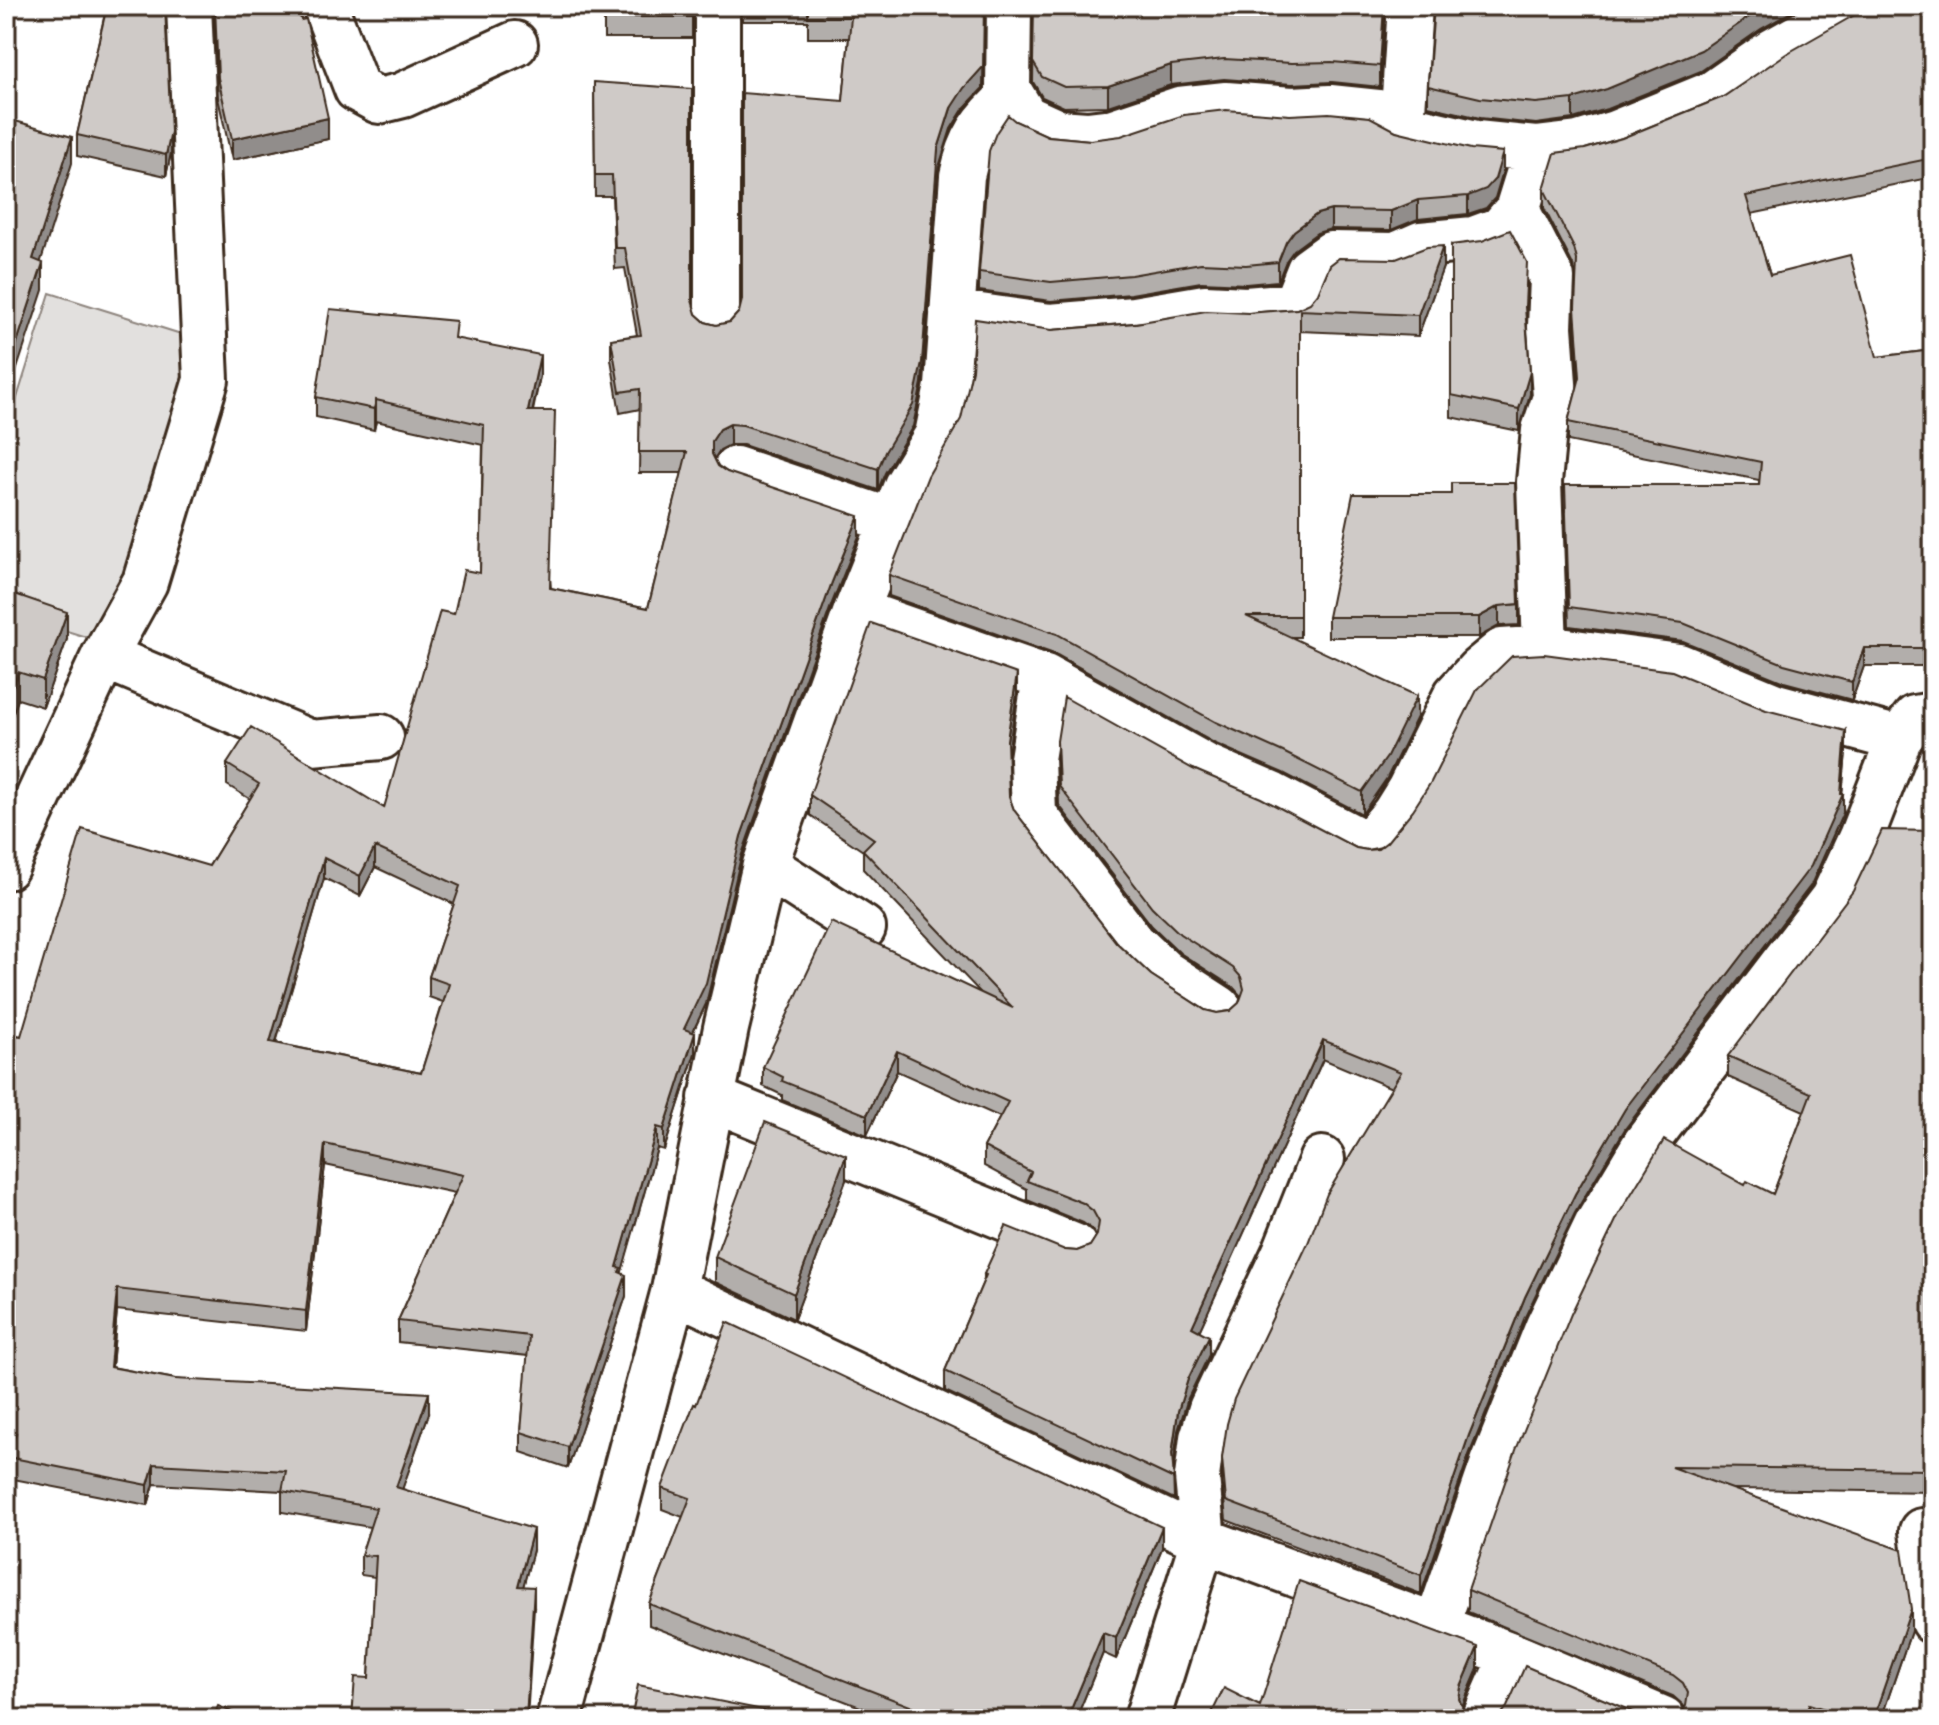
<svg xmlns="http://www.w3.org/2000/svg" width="1939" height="1725" viewBox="0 0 1939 1725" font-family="Pangolin,sans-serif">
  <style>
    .green { fill: #e2e0de; stroke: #8e857e; stroke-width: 2 }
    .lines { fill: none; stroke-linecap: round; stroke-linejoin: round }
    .minor-casing { stroke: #3b2a1e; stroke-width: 50 }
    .minor { stroke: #fff; stroke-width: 44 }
    .wall { fill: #b2aeab; stroke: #3b2a1e; stroke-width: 2; fill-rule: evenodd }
    .shaded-wall { fill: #918d8b; stroke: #3b2a1e; stroke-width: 2 }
    .building { fill: #cfcac7; stroke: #3b2a1e; stroke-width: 2; fill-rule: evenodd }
  </style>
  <rect width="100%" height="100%" fill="#fff"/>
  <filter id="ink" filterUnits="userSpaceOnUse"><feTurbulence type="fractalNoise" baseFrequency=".0125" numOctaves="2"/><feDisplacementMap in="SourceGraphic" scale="16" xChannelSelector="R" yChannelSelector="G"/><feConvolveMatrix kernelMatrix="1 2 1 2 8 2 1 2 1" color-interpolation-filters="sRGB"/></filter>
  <g filter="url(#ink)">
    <!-- green -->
    <path class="green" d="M 50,293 L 197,339 L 102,642 L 6,612 L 6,433 Z"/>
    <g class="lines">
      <defs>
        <path id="minor" d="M 325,6 L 357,89 L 379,101 L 403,95 L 515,44
          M 717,6 L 717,321
          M 1009,6 L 1008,89 L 1025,117 L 1058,132 L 1087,134 L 1113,131 L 1179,109 L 1226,104 L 1292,109 L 1330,107 L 1378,112 L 1402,126 L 1476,143 L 1536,149 L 1578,144 L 1615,133 L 1713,93 L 1773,51 L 1853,6
          M 1402,126 L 1410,6
          M 1517,210 L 1552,278 L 1550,327 L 1555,397 L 1544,430 L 1539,482 L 1545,648
          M 952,312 L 1050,326 L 1134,319 L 1205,307 L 1246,309 L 1295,305 L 1309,270 L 1331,254 L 1396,255 L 1421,244 L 1474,239 L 1501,229 L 1517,210 L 1536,149
          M 736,469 L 892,521
          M 856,611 L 1045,677 L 1205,766 L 1272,795 L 1368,845 L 1394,814 L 1409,790 L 1456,695 L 1479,670 L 1502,651 L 1545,648 L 1679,666 L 1776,706 L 1899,739 L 1915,718 L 1933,715
          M 104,656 L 311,743 L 381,737
          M 1045,677 L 1032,759 L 1034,814 L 1133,943 L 1165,973 L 1219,1008
          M 765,865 L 863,928
          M 6,867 L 104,656 L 145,582 L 206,380 L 189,6
          M 711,1098 L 1074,1246
          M 674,1290 L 1203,1540 L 1512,1655 L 1663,1719
          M 1922,1531 L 1933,1621
          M 1436,1627 L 1493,1463 L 1548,1326 L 1597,1224 L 1645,1144 L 1833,898 L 1861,837 L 1899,739
          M 559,1719 L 674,1290 L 726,1028 L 765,865 L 856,611 L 906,486 L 937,435 L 947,386 L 962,176 C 970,139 982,121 1011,96
          M 1147,1719 L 1203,1540 L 1197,1477 L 1202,1438 L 1211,1409 L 1285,1252 L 1322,1159
          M 1484,1719 L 1512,1655"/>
      </defs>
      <!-- minor casing -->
      <use href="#minor" class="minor-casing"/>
      <!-- minor -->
      <use href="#minor" class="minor"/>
    </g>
    <!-- wall -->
    <path class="wall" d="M 81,6 L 165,6 L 171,153 L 166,176 L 77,156 L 77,135 L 106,9 L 81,9 Z
      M 214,6 L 298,6 L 328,139 L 232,160 L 218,98 Z
      M 604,6 L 692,6 L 692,38 L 604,38 Z
      M 742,6 L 984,6 L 983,88 L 964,108 L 951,129 L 938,170 L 922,383 L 913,426 L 885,473 L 878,490 L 743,445 L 730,445 L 720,450 L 714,459 L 718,466 L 727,472 L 859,536 L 832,603 L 741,857 L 706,1004 L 693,1032 L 695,1053 L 664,1150 L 657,1148 L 621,1273 L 626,1296 L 568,1468 L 521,1452 L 521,1432 L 528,1356 L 398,1342 L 398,1321 L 455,1193 L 325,1165 L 306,1331 L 117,1310 L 112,1367 L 175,1379 L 429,1413 L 402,1489 L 533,1550 L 523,1586 L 534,1607 L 369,1678 L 375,1577 L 361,1575 L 361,1555 L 370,1527 L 282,1512 L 282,1491 L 154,1484 L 148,1505 L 8,1478 L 8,1457 L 9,1453 L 6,1452 L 6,1033 L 21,1036 L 209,866 L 250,799 L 227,785 L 227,764 L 384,808 L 454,614 L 480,573 L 483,445 L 376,421 L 374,430 L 316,417 L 316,397 L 456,338 L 540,376 L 533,411 L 551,588 L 648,608 L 682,473 L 639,473 L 640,409 L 620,413 L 611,359 L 611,339 L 637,335 L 625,268 L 615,269 L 612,196 L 595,196 L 594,82 L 692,300 L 696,314 L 705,322 L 716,325 L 730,322 L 739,312 L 843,101 L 849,38 L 808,38 L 808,21 L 742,21 ZM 375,867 L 454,904 L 429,977 L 429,997 L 443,1002 L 421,1073 L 276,1043 L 324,878 L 360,896 Z
      M 1034,6 L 1046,8 L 1045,6 L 1385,6 L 1380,87 L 1332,82 L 1292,84 L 1224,79 L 1171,85 L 1108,106 L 1064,107 L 1042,97 L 1033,82 Z
      M 1434,6 L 1802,6 L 1761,29 L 1701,71 L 1607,109 L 1573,119 L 1536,124 L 1480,118 L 1428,106 L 1428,86 Z
      M 1933,6 L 1933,177 L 1751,214 L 1770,275 L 1877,357 L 1933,350 L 1933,666 L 1864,666 L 1852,700 L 1784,682 L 1683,641 L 1569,626 L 1565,485 L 1759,485 L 1759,480 L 1568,441 L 1568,422 L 1579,381 L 1575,327 L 1576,276 L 1574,267 L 1544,208 L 1544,189 L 1585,149 L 1622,138 L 1723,97 Z
      M 1015,121 L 1048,136 L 1090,140 L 1396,131 L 1503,171 L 1495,198 L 1486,208 L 1468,214 L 1418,219 L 1391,230 L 1331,229 L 1317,233 L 1294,250 L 1286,261 L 1278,281 L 1246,284 L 1201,282 L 1131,294 L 1051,301 L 979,291 L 979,272 Z
      M 1451,245 L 1527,284 L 1526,315 L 1530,394 L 1519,431 L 1451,417 Z
      M 1443,267 L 1418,336 L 1300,331 L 1300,637 L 1292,637 L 1417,717 L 1387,778 L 1362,814 L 1283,773 L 1216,744 L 1057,655 L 889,596 L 889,575 L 1052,330 L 1297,309 Z
      M 6,591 L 67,639 L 43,707 L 18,699 L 6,733 Z
      M 1519,604 L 1519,625 L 1499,626 L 1479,637 L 1328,637 L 1328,617 Z
      M 1017,694 L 1008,756 L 1009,796 L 1014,810 L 1116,942 L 1151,975 L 1205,1010 L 1217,1013 L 1230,1011 L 1239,1003 L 1241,996 L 1233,987 L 1180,953 L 1152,926 L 1059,805 L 1057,741 L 1193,769 L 1356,848 L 1367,850 L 1846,751 L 1842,794 L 1843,813 L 1811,885 L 1625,1129 L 1575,1213 L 1525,1317 L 1469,1455 L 1421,1594 L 1226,1520 L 1222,1477 L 1222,1458 L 1392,1088 L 1323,1059 L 1199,1331 L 1209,1355 L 1188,1398 L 1178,1431 L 1173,1467 L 1174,1499 L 945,1391 L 945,1371 L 984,1280 L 984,1274 L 1065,1250 L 1077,1251 L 1090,1246 L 1096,1237 L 1093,1230 L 1083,1223 L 1027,1200 L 1027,1189 L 984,1166 L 984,1147 L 1000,1117 L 897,1071 L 867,1135 L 782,1100 L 782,1095 L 763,1086 L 763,1067 L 980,992 L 863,869 L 863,851 L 810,815 L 810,795 Z
      M 1933,831 L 1933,1492 L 1734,1489 L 1911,1631 L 1881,1719 L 1673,1719 L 1679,1717 L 1685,1708 L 1683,1705 L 1673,1696 L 1468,1612 L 1468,1590 L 1745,1185 L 1773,1194 L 1804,1111 L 1728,1077 L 1728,1056 Z
      M 846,1180 L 794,1319 L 715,1282 L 715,1257 Z
      M 662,1488 L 1162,1548 L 1116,1659 L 1103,1653 L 1076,1719 L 891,1719 L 649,1625 L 649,1604 L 683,1517 L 662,1509 Z"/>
    <!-- shaded-wall -->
    <path class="shaded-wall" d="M 984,6 L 983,88 L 964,108 L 951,129 L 938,170 L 922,383 L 913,426 L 885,473 L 878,490 L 878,469 L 938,149 Z
      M 1384,6 L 1385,6 L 1380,87 L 1380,66 Z
      M 1765,6 L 1802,6 L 1761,29 L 1701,71 L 1607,109 L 1573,119 L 1573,99 Z
      M 1171,65 L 1171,85 L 1108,106 L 1108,86 Z
      M 328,118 L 328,139 L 232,160 L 232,139 Z
      M 171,132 L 171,153 L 166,176 L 166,155 Z
      M 72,137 L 72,163 L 33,286 L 33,259 Z
      M 1503,152 L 1503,171 L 1495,198 L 1486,208 L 1468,214 L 1468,196 Z
      M 1418,200 L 1418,219 L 1391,230 L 1391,211 Z
      M 1331,210 L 1331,229 L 1317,233 L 1294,250 L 1286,261 L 1278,281 L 1278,262 L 1286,242 L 1294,231 L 1317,214 Z
      M 1443,246 L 1443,267 L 1418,336 L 1418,315 Z
      M 43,263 L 43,290 L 6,402 L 6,376 Z
      M 540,355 L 540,376 L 528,431 L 528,411 Z
      M 1530,372 L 1530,394 L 1519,431 L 1519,409 Z
      M 376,400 L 376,421 L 374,430 L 374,409 Z
      M 730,424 L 730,445 L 720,450 L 712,462 L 712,441 L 720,429 Z
      M 859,516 L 859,536 L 832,603 L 741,857 L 706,1004 L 684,1050 L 684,1029 L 741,836 L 832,582 Z
      M 1499,606 L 1499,626 L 1479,637 L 1479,617 Z
      M 67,612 L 67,639 L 43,707 L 43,680 Z
      M 1864,648 L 1864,666 L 1852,700 L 1852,682 Z
      M 18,672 L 18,699 L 6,733 L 6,706 Z
      M 1017,674 L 1017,694 L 1007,760 L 1007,740 Z
      M 1417,696 L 1417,717 L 1387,778 L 1362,814 L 1362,792 Z
      M 1846,731 L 1846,751 L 1842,797 L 1843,794 L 1843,813 L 1811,885 L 1625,1129 L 1575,1213 L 1525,1317 L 1469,1455 L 1421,1594 L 1421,1575 L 1469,1435 L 1525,1297 L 1575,1194 Z
      M 375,847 L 375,867 L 360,896 L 360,876 Z
      M 324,858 L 324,878 L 270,1062 L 270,1042 Z
      M 695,1033 L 695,1053 L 664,1150 L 664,1129 Z
      M 1323,1040 L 1323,1059 L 1192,1347 L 1192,1327 Z
      M 897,1051 L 897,1071 L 867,1135 L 867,1115 Z
      M 657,1127 L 657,1148 L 621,1275 L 617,1267 Z
      M 325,1144 L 325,1165 L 306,1331 L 306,1311 Z
      M 846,1155 L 846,1180 L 794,1319 L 794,1294 Z
      M 626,1275 L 626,1296 L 568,1468 L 568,1447 Z
      M 117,1289 L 117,1310 L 110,1388 L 110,1367 Z
      M 1209,1336 L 1209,1355 L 1188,1398 L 1178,1431 L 1172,1474 L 1172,1454 L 1178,1411 L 1188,1379 Z
      M 429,1393 L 429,1413 L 396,1507 L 396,1487 Z
      M 154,1464 L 154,1484 L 148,1505 L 148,1485 Z
      M 1162,1527 L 1162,1548 L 1116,1659 L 1116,1638 Z
      M 533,1529 L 533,1550 L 518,1606 L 518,1586 Z
      M 534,1587 L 534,1607 L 527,1719 L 526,1719 Z
      M 1911,1609 L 1911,1631 L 1881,1719 L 1873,1719 Z
      M 1103,1633 L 1103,1653 L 1076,1719 L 1067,1719 Z
      M 1478,1647 L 1478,1669 L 1461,1709 L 1459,1699 L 1461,1687 Z
      M 1809,1704 L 1809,1719 L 1804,1719 Z"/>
    <!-- building -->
    <path class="building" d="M 107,6 L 165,6 L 171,132 L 166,155 L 77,135 Z
      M 215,6 L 298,6 L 301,20 L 306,19 L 328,118 L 232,139 L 218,78 Z
      M 604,6 L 692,6 L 692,17 L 604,17 Z
      M 808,6 L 984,6 L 983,67 L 964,88 L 951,108 L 938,149 L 922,362 L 913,405 L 885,452 L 878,469 L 743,425 L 730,424 L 720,429 L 712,441 L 712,454 L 718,466 L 727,472 L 859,516 L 832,582 L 741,836 L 706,983 L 684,1029 L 695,1033 L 664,1129 L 657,1127 L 617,1267 L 621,1268 L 619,1272 L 626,1275 L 568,1447 L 521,1432 L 529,1336 L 398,1321 L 463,1175 L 325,1144 L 306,1311 L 117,1289 L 110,1367 L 175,1379 L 429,1393 L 396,1487 L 533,1529 L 518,1586 L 534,1587 L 526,1719 L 352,1719 L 355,1677 L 369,1678 L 376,1556 L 361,1555 L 376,1508 L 282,1491 L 286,1471 L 154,1464 L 148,1485 L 8,1457 L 16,1433 L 6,1431 L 6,1033 L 21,1036 L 82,829 L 209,866 L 259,784 L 227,764 L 251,727 L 384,808 L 440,611 L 454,614 L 464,570 L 480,573 L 484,425 L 376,400 L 374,409 L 316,397 L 330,309 L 456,321 L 454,338 L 540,355 L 528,411 L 555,411 L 550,588 L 648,608 L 687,452 L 639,452 L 640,389 L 620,392 L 611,339 L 641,335 L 625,248 L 615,248 L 612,175 L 595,175 L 594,82 L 692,89 L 692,300 L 696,314 L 705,322 L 716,325 L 730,322 L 739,312 L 742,300 L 742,93 L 843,101 L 851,17 L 808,17 ZM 375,847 L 460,886 L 429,977 L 449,984 L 421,1073 L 270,1042 L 324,858 L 360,876 Z
      M 1034,6 L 1047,8 L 1047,6 L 1384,6 L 1380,66 L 1332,62 L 1292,63 L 1224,59 L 1171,65 L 1108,86 L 1064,87 L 1042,77 L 1033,62 Z
      M 1434,6 L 1765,6 L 1701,50 L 1607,89 L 1573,99 L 1536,103 L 1480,98 L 1428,86 Z
      M 1868,6 L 1933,6 L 1933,158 L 1746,196 L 1770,275 L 1850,255 L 1877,357 L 1933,350 L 1933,648 L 1864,648 L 1852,682 L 1784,664 L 1683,623 L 1569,607 L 1565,485 L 1759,485 L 1761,462 L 1568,422 L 1580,377 L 1575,308 L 1577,260 L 1574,248 L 1544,189 L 1555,153 L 1585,149 L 1622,138 L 1723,97 L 1786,54 L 1865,9 Z
      M 1226,110 L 1290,115 L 1329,113 L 1370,117 L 1396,131 L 1471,149 L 1503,152 L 1495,179 L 1486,189 L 1468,196 L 1418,200 L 1391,211 L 1331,210 L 1317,214 L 1294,231 L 1286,242 L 1278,262 L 1246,265 L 1201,263 L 1131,275 L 1051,282 L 979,272 L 989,151 L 996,133 L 1008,115 L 1015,121 L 1048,136 L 1090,140 L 1121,136 L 1184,115 Z
      M 8,119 L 72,137 L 33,259 L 43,263 L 6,376 L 6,126 Z
      M 1510,230 L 1527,262 L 1525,307 L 1530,372 L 1519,409 L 1451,395 L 1451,245 L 1482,241 Z
      M 1443,246 L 1418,315 L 1300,310 L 1300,616 L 1246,616 L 1417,696 L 1387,757 L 1362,792 L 1283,752 L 1216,722 L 1057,634 L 889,575 L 928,476 L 961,419 L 972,370 L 975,319 L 1052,330 L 1136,323 L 1206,311 L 1248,313 L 1297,309 L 1310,303 L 1318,293 L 1330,265 L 1339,258 L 1396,259 L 1427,247 Z
      M 1451,483 L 1515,483 L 1519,604 L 1499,606 L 1479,617 L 1328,617 L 1353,494 L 1451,494 Z
      M 6,591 L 67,612 L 43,680 L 18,672 L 6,706 Z
      M 871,623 L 1017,674 L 1007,740 L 1009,796 L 1014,810 L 1116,942 L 1151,975 L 1205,1010 L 1217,1013 L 1230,1011 L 1239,1003 L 1244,989 L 1241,977 L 1233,968 L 1180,934 L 1152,907 L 1059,786 L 1057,741 L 1064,697 L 1193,769 L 1261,798 L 1356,848 L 1367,850 L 1378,849 L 1387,842 L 1413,810 L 1431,782 L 1477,690 L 1512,656 L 1544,654 L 1672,671 L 1766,710 L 1846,731 L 1841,794 L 1843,794 L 1811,866 L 1625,1109 L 1575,1194 L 1525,1297 L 1469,1435 L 1421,1575 L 1226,1501 L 1222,1458 L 1227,1424 L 1234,1399 L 1308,1243 L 1327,1194 L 1401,1072 L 1323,1040 L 1192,1327 L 1209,1336 L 1188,1379 L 1178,1411 L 1172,1454 L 1174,1479 L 945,1371 L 986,1275 L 984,1274 L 1006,1226 L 1065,1250 L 1077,1251 L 1090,1246 L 1097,1235 L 1099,1222 L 1093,1211 L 1083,1203 L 1027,1181 L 1031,1172 L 984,1147 L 1008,1102 L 897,1051 L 867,1115 L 782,1081 L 783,1077 L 763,1067 L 831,922 L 1013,1008 L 863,850 L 874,839 L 810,795 Z
      M 1882,830 L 1933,831 L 1933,1470 L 1671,1467 L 1902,1550 L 1911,1609 L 1873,1719 L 1856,1719 L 1809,1704 L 1804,1719 L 1673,1719 L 1679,1717 L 1686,1706 L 1688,1693 L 1683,1683 L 1673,1675 L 1468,1590 L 1516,1450 L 1571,1314 L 1619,1214 L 1664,1140 L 1745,1185 L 1747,1181 L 1773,1194 L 1811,1093 L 1728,1056 L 1853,891 Z
      M 765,1122 L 846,1155 L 794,1294 L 715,1257 Z
      M 727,1322 L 1162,1527 L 1116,1638 L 1103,1633 L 1067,1719 L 920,1719 L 923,1711 L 649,1604 L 690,1498 L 662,1488 L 694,1404 L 696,1405 Z
      M 1299,1581 L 1478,1647 L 1461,1687 L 1459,1699 L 1464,1711 L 1473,1719 L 1209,1719 L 1224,1688 L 1260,1706 Z
      M 1525,1666 L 1650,1719 L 1494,1719 L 1499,1717 L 1507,1707 Z
      M 638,1685 L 808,1719 L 631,1719 Z
      M 218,1706 L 248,1719 L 213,1719 Z"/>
  </g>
  <!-- margin -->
  <rect width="1939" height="1725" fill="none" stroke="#fff" stroke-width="32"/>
  <rect x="16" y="16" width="1907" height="1693" fill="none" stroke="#3b2a1e" stroke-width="3" filter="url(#ink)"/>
</svg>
